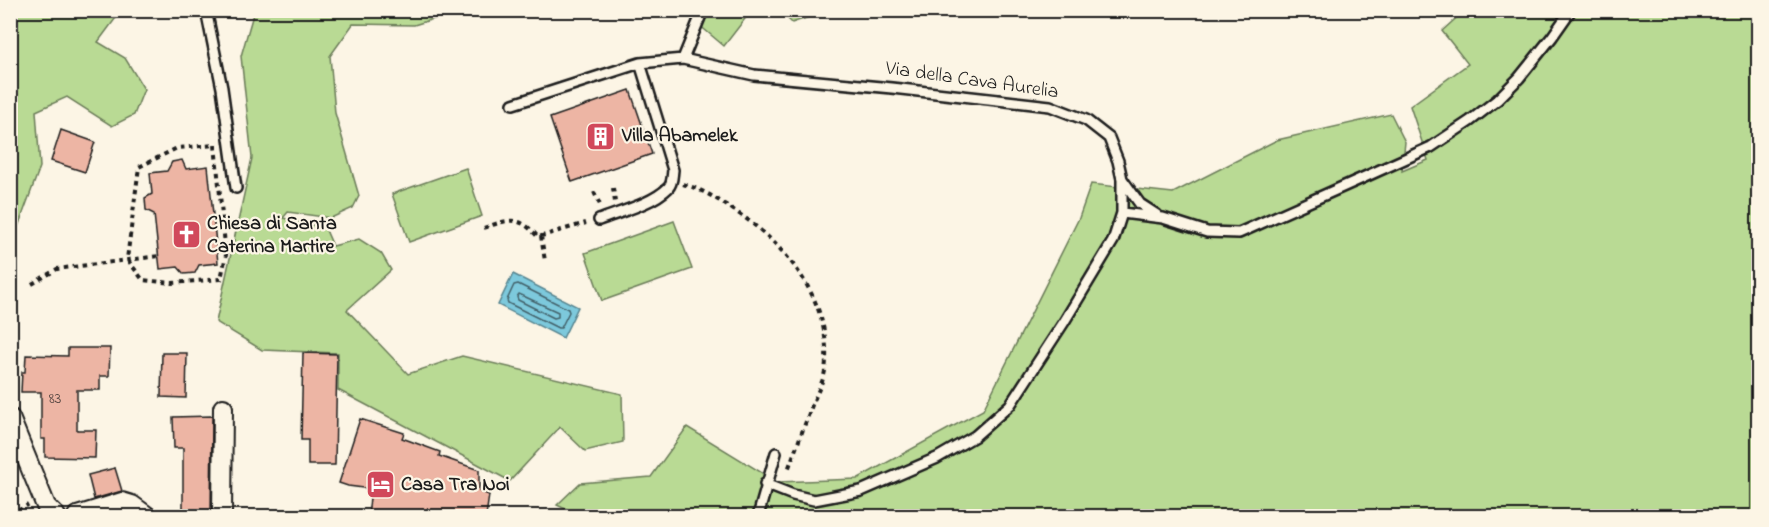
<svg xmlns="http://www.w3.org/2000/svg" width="1769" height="527" viewBox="0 0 1769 527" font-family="'Indie Flower',sans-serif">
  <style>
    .green { fill: #b9da94; stroke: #6a7b58; stroke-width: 1.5 }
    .water { fill: #7dc9dc; stroke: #56848f; stroke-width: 1.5 }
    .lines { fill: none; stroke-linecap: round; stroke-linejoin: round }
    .shore { stroke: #436169; stroke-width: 1.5 }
    .building { fill: #edb5a4; stroke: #1c1c1c; stroke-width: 1.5 }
    .service-casing { stroke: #1c1c1c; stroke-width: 14 }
    .minor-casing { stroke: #1c1c1c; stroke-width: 22 }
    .path { stroke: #1c1c1c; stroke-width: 4; stroke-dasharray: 4.5 4.5; stroke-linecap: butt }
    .service { stroke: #fcf5e5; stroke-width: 9 }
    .minor { stroke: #fcf5e5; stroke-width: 18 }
    .labels { text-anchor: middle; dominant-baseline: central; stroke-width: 4.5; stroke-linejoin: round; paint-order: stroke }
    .number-label { font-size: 16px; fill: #50423e }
    .street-label { font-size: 20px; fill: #1c1c1c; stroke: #fcf5e5 }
    .poi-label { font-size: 20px; font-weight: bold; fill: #1c1c1c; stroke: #fcf5e5; text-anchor: start }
  </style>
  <rect width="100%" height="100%" fill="#fcf5e5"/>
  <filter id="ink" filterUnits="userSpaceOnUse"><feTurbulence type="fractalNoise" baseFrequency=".0167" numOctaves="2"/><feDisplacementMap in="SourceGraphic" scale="12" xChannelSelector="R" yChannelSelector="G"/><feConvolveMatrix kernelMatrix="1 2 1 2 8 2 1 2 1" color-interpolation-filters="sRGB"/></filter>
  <g filter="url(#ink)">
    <!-- green -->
    <path class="green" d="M 11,10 L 121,11 L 98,42 L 125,58 L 144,89 L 134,115 L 112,126 L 67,97 L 36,111 L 40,167 L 11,246 Z
      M 254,11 L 460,11 L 414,25 L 353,24 L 330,56 L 335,113 L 359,196 L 353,208 L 331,218 L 288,212 L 283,218 L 325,228 L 333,246 L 359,239 L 381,253 L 391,270 L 347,310 L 408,374 L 462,356 L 622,394 L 623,442 L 585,451 L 560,427 L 510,481 L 338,390 L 338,353 L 262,350 L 216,322 L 252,158 L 241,56 Z
      M 698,11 L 751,11 L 724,46 L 692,19 Z
      M 780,11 L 827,11 L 792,23 Z
      M 1464,11 L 1758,11 L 1758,516 L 580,516 L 557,505 L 580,483 L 651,477 L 687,427 L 777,482 L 857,479 L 983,410 L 1079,218 L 1091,184 L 1173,193 L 1277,140 L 1391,114 L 1405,142 L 1402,171 L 1428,160 L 1410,106 L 1468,64 L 1442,31 Z
      M 466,168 L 482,216 L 409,242 L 392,194 Z
      M 674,221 L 692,269 L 602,301 L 585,253 Z"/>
    <!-- water -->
    <path class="water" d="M 513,274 L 578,307 L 563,338 L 498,305 Z"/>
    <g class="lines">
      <!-- shore -->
      <path class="shore" d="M 518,284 L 568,309 L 569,312 L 561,328 L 558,328 L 508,303 L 507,300 L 514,285 Z
        M 519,294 L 558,312 L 558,317 L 554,318 L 518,300 L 517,297 Z"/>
    </g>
    <!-- building -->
    <path class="building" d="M 630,90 L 652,154 L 572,182 L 550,118 Z
      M 61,130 L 95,142 L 85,172 L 51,161 Z
      M 182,160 L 186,169 L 208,166 L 218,263 L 199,265 L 195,273 L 184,274 L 178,267 L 160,269 L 154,214 L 146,210 L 145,198 L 152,194 L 150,173 L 167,171 L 172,162 Z
      M 68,348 L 110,348 L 109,376 L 100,376 L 100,390 L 77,390 L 77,430 L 96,430 L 95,458 L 45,457 L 45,439 L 41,439 L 41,392 L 21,392 L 22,372 L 25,372 L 26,355 L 68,356 Z
      M 162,353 L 187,353 L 186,398 L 161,397 Z
      M 303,353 L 337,354 L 335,465 L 308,465 L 308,440 L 301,440 Z
      M 212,416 L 211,516 L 183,516 L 183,448 L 174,448 L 173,417 Z
      M 360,419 L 404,433 L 402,438 L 440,452 L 439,456 L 479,470 L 479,491 L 489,495 L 486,516 L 368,516 L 371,489 L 348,486 L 339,483 Z
      M 115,468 L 122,491 L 94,499 L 88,475 Z"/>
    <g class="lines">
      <defs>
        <path id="service" d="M 206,10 L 222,88 L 236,188
          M 683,59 L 703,10
          M 513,104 L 640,63 L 683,59 L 754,75 L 892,88 L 1050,106 L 1086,120 L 1109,138 L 1118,161 L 1122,179 L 1122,213 L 1113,241 L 1064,322 L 1010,405 L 975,436 L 937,458 L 861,491 L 814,500 L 793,495 L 765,484
          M 1122,179 L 1140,204 L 1157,215
          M 1122,213 L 1163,218 L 1207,232 L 1239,233 L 1358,180 L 1431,147 L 1470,121 L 1497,100 L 1519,78 L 1552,37 L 1571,10
          M 599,220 C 619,212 652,204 668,188 C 673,183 672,176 673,170 L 640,63
          M 758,516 L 776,453"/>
        <path id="minor" d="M 10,418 L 46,506 L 56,516
          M 77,516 L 122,502 L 132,505 L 147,516
          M 222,516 L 223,408"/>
      </defs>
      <!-- service casing -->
      <use href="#service" class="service-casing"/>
      <!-- minor casing -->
      <use href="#minor" class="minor-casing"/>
      <!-- path -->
      <path class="path" d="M 215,145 L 226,255 L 221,279 L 172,283 L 143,280 L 127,259 L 139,167 L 177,148 Z
        M 683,184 C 704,190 717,199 735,211 C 788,246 834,304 825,371 C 823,382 816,395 812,405 C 804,427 796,448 788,470
        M 613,188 L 615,202
        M 594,192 L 601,207
        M 484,228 C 509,219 519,215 538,237 L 586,223
        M 541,236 L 545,261
        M 32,284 L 57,269 L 159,256
        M 10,515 L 28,505"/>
      <!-- service -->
      <use href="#service" class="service"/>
      <!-- minor -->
      <use href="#minor" class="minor"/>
    </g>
  </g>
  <!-- icons -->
  <defs>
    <symbol id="building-square" viewBox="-11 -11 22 22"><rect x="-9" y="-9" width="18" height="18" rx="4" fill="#d1495b" stroke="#fcf5e5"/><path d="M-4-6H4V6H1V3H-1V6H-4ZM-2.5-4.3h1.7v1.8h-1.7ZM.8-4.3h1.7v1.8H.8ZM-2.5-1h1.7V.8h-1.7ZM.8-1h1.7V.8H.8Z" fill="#fff"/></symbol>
    <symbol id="church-square" viewBox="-11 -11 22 22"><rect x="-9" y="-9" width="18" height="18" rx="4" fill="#d1495b" stroke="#fcf5e5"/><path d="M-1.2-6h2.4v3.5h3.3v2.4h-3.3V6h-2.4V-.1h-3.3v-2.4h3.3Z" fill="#fff"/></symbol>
    <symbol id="hotel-square" viewBox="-11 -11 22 22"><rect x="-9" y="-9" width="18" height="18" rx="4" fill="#d1495b" stroke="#fcf5e5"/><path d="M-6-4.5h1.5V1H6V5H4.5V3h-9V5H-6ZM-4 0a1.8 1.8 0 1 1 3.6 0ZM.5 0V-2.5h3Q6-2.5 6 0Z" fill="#fff"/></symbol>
  </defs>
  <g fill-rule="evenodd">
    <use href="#building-square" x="584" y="120" width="33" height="33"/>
    <use href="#church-square" x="170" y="218" width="33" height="33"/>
    <use href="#hotel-square" x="364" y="468" width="33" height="33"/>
  </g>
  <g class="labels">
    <!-- number labels -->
    <g class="number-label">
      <text x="55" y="399">83</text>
    </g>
    <!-- street labels -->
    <g class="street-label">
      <text transform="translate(972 81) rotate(8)">Via della Cava Aurelia</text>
    </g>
    <!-- poi labels -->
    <g class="poi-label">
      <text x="622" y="136">Villa Abamelek</text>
      <text x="207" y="224">Chiesa di Santa<tspan x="207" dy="23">Caterina Martire</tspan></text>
      <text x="401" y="485">Casa Tra Noi</text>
    </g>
  </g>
  <!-- margin -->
  <rect width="1769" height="527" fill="none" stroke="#fcf5e5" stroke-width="36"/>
  <rect x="18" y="18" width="1733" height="491" fill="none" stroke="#1c1c1c" stroke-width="2" filter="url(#ink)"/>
</svg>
